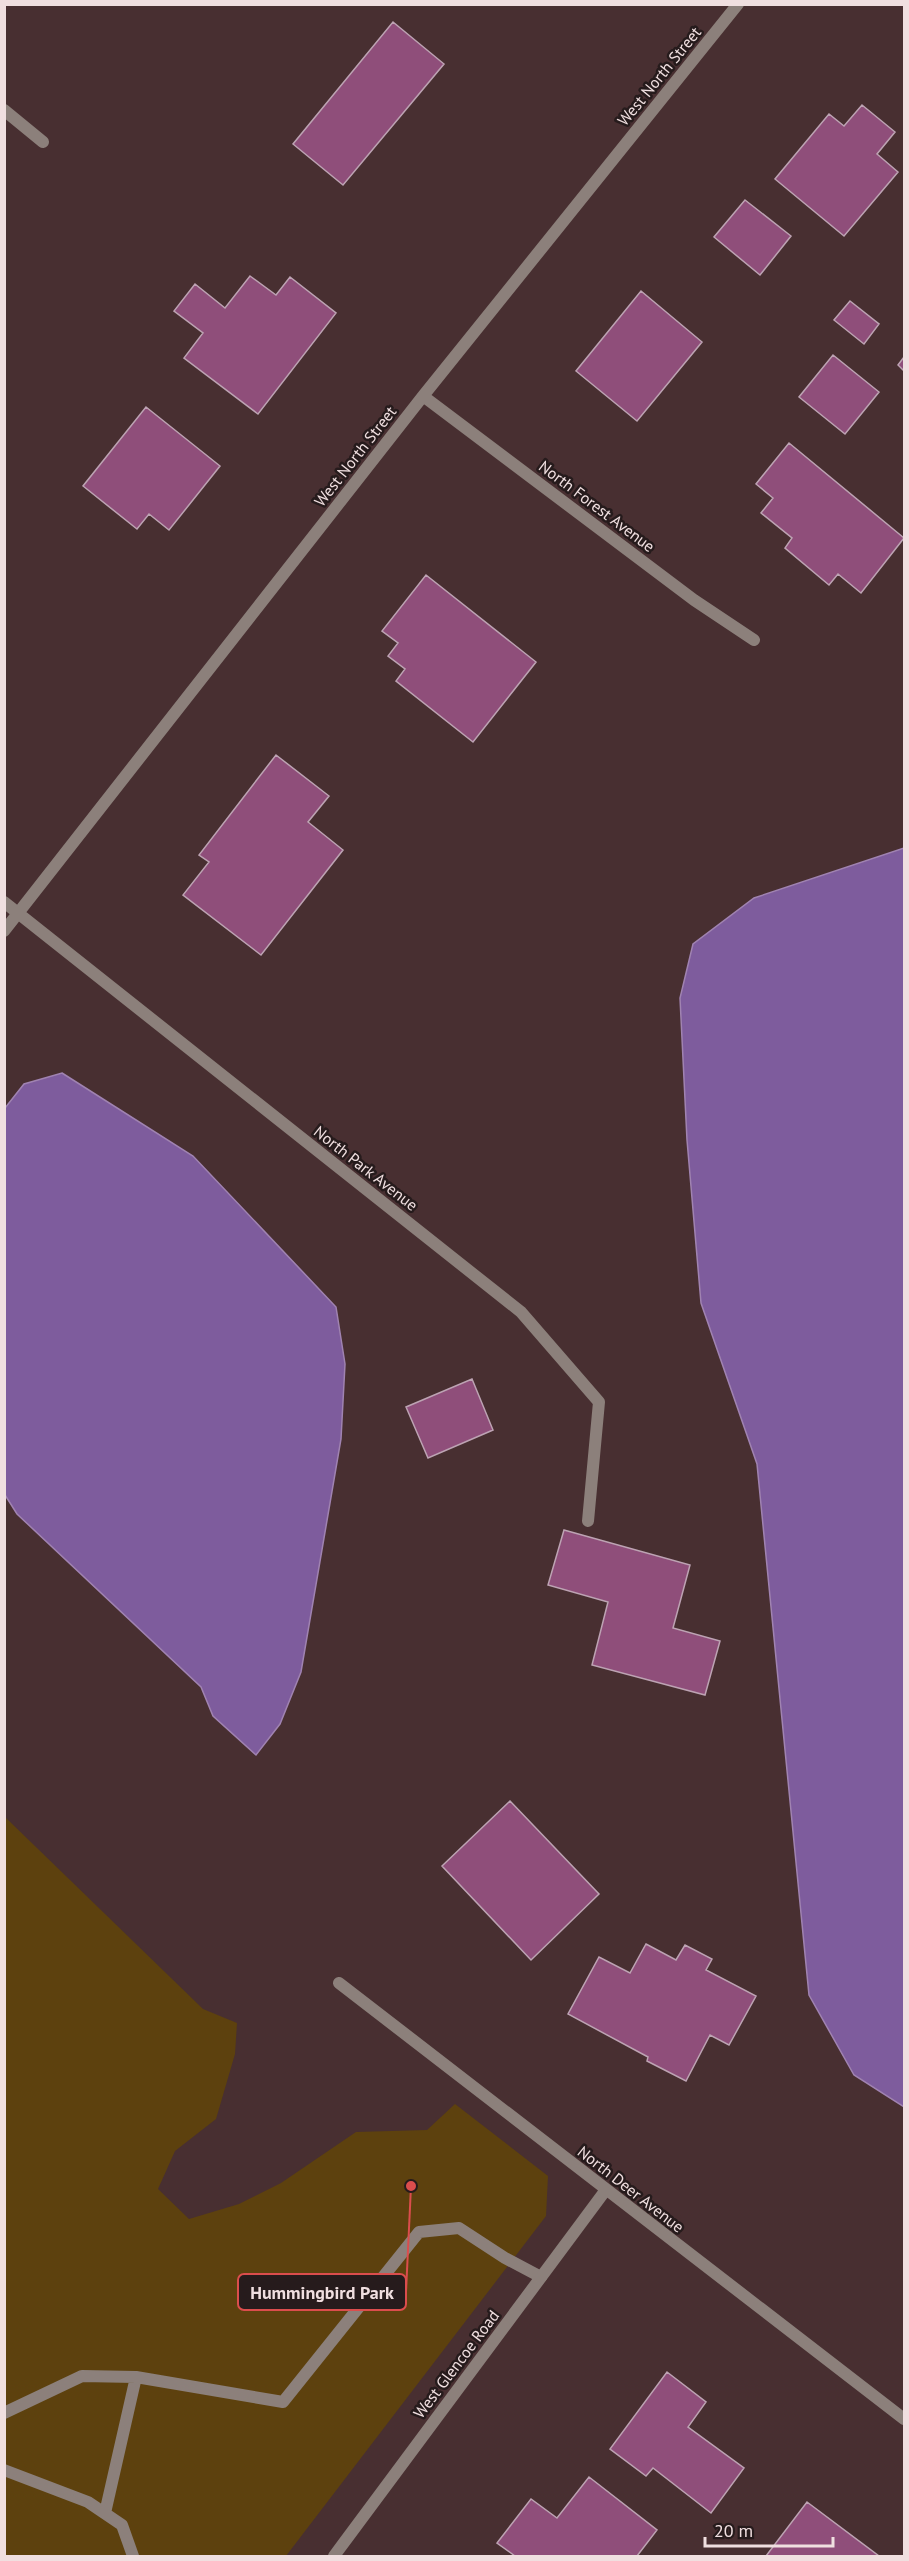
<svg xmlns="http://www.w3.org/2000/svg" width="909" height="2561" viewBox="0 0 909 2561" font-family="'PT Sans',sans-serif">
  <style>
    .green { fill: #5d410e }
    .water { fill: #7e5c9d; stroke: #a083b1; stroke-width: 1.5 }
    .building { fill: #8f4e7a; stroke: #bda3b3; stroke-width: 1.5 }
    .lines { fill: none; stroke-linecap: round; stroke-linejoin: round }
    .pedestrian { stroke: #8c807b; stroke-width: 12 }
    .minor { stroke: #8c807b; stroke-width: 12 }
    .labels { text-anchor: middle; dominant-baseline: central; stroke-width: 5; stroke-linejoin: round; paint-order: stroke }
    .street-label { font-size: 16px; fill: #f0dfe0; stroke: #261b1c }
    .leader { fill: none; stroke: #db4d4d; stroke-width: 2 }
    .callout-dot { fill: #db4d4d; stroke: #261b1c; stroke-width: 2 }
    .callout { fill: #261b1c; stroke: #db4d4d; stroke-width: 2 }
    .callout-label { font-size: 18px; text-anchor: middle; font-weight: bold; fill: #f0dfe0 }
  </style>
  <rect width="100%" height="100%" fill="#482f31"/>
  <!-- green -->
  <path class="green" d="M 4,1816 L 203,2009 L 237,2023 L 235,2054 L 216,2119 L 175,2151 L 158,2189 L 189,2219 L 239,2204 L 281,2183 L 356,2132 L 427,2130 L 455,2104 L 548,2176 L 546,2216 L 286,2556 L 5,2556 Z"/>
  <!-- water -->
  <path class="water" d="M 904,848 L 904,2107 L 854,2075 L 809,1995 L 757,1464 L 701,1303 L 687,1140 L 680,998 L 693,944 L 754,898 Z
    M 62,1073 L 193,1156 L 336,1307 L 345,1364 L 341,1439 L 301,1672 L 280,1724 L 256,1755 L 213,1716 L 201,1687 L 17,1514 L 5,1495 L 5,1108 L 24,1084 Z"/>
  <!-- building -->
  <path class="building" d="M 393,22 L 444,64 L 343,185 L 293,144 Z
    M 862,105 L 895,132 L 877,154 L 898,172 L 844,236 L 775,179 L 829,114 L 844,126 Z
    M 745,200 L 791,236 L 760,275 L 714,237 Z
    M 250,276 L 276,295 L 290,277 L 336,313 L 258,414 L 184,358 L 203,333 L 174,311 L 195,284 L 225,308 Z
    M 641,291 L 702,342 L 637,421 L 576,371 Z
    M 850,301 L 879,324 L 864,344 L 834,320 Z
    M 833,355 L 879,392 L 845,434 L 799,397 Z
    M 904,357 L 904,371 L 898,365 Z
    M 146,407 L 220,466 L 169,530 L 149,514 L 137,529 L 83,486 Z
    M 789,443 L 904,538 L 861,593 L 838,574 L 829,585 L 785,548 L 792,538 L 761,513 L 773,498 L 756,484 Z
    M 426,575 L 536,662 L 473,742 L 396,681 L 405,669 L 388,656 L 398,643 L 382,631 Z
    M 276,755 L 329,796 L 308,822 L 343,850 L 261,955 L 183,895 L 209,862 L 199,855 Z
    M 472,1379 L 493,1430 L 428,1458 L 406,1407 Z
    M 564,1530 L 690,1565 L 673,1628 L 720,1641 L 705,1695 L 592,1665 L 608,1602 L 548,1585 Z
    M 510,1801 L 599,1894 L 531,1960 L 442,1866 Z
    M 646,1944 L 676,1960 L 685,1945 L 712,1959 L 706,1970 L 756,1996 L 729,2045 L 710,2035 L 686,2081 L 647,2061 L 648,2057 L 568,2014 L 599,1957 L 630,1973 Z
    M 667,2372 L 706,2402 L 688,2427 L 744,2468 L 711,2513 L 653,2468 L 646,2476 L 610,2449 Z
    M 589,2477 L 657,2530 L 637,2556 L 515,2556 L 497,2543 L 531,2499 L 557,2518 Z
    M 807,2502 L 879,2556 L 766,2556 Z"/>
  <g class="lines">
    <!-- pedestrian -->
    <path class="pedestrian" d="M 4,2413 L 82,2376 L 136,2377 L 283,2402 L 419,2232 L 459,2228 L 505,2258 L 541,2277
      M 4,2470 L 88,2502 L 122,2525 L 133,2556
      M 105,2513 L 136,2377"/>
    <!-- minor -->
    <path class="minor" d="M 4,110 L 43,142
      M 423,396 L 694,600 L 754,640
      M 4,902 L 521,1312 L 599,1402 L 588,1521
      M 4,931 L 423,396 L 738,4
      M 339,1983 L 904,2419
      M 334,2556 L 605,2191"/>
  </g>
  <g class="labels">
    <!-- street labels -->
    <g class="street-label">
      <text transform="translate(659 76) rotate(-51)">West North Street</text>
      <text transform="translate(355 456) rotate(-52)">West North Street</text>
      <text transform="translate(597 506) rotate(37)">North Forest Avenue</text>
      <text transform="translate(366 1168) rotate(38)">North Park Avenue</text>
      <text transform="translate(631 2189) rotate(38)">North Deer Avenue</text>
      <text transform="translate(456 2364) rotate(-53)">West Glencoe Road</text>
    </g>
  </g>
  <!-- callouts -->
  <path class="leader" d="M411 2186L406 2292"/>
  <circle class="callout-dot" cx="411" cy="2186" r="6"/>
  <rect class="callout" x="238" y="2274" width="168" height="36" rx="6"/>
  <g class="callout-label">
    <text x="322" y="2299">Hummingbird Park</text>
  </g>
  <!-- border -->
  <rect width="909" height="2561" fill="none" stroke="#f0dfe0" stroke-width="12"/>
  <!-- scale -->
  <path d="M705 2537v9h128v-9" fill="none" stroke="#f0dfe0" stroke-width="3"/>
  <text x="714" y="2537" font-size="18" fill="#f0dfe0" stroke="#261b1c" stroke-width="4.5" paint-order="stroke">20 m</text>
</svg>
